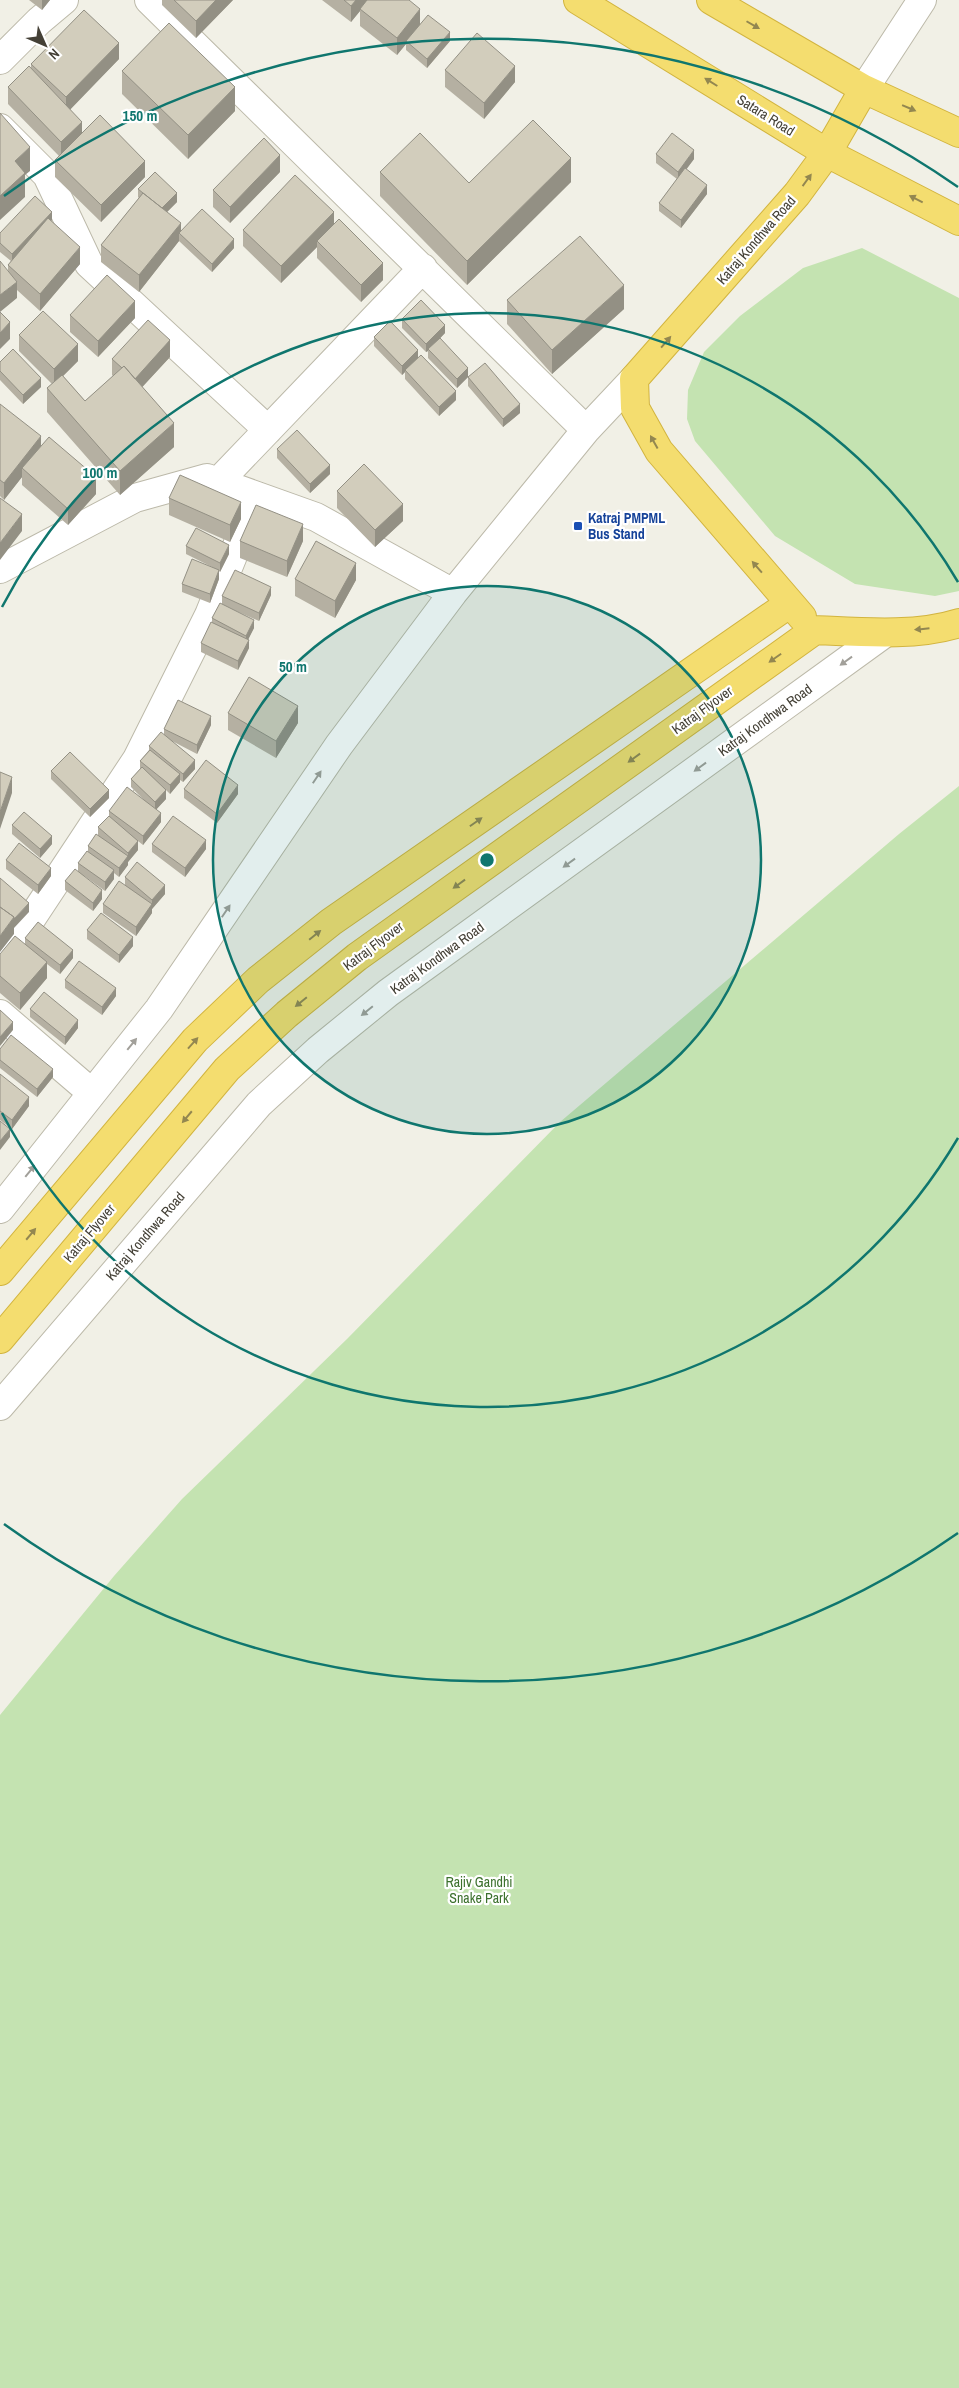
<svg xmlns="http://www.w3.org/2000/svg" width="959" height="2388" viewBox="0 0 959 2388" font-family="'Archivo Narrow',sans-serif">
  <style>
    .green { fill: #c4e3b1 }
    .lines { fill: none; stroke-linecap: round; stroke-linejoin: round }
    .minor-casing { stroke: #bcb9a9; stroke-width: 30 }
    .highway-casing { stroke: #d2b43f; stroke-width: 30 }
    .minor { stroke: #fff; stroke-width: 28 }
    .highway { stroke: #f4dd6f; stroke-width: 28 }
    .wall { fill: #b5b0a2 }
    .shaded-wall { fill: #939084 }
    .building { fill: #d2cdbc; stroke: #939084 }
    .oneway { fill: #938750 }
    .oneway2 { fill: #a2a09a }
    .ring { fill: none; stroke: #0f766e; stroke-width: 2.5 }
    .transit-dot { fill: #1a4fb4; stroke: #fff; stroke-width: 2 }
    .labels { text-anchor: middle; dominant-baseline: central; stroke-width: 4.5; stroke-linejoin: round; paint-order: stroke }
    .street-label { font-size: 14px; fill: #444036; stroke: #fff }
    .transit-label { font-size: 14px; font-weight: bold; fill: #164399; stroke: #fff; text-anchor: start }
    .park-label { font-size: 14px; fill: #3c712d; stroke: #fff }
    .centre { fill: #0f766e; stroke: #fff; stroke-width: 2.5 }
    .ring-label { font-size: 15px; text-anchor: middle; font-weight: bold; fill: #0f766e; stroke: #fff; stroke-width: 4.5; stroke-linejoin: round; paint-order: stroke }
  </style>
  <rect width="100%" height="100%" fill="#f1f0e6"/>
  <!-- green -->
  <path class="green" d="M 862,248 L 959,298 L 959,591 L 935,596 L 855,584 L 775,536 L 695,441 L 687,419 L 688,390 L 704,352 L 740,316 L 803,268 Z
    M 959,786 L 959,2388 L 0,2388 L 0,1715 L 114,1576 L 182,1499 L 348,1338 L 560,1122 L 899,834 Z"/>
  <g class="lines">
    <defs>
      <path id="minor" d="M 149,0 L 586,430
        M 0,60 L 39,21 L 64,0
        M 864,89 L 922,0
        M 0,128 L 47,175 L 89,264 L 268,430
        M 218,482 L 423,268
        M 0,569 L 135,498 L 207,478 L 316,517 L 453,593
        M 0,966 L 137,759 L 209,615 L 257,496
        M 0,1014 L 92,1093
        M 0,1209 L 159,1009 L 339,745 L 453,593 L 586,430 L 634,379
        M 0,1406 L 259,1104 L 318,1050 L 388,993 L 885,633"/>
      <path id="highway" d="M 578,0 L 827,153 L 959,221
        M 711,0 L 864,89 L 959,133
        M 802,617 L 659,451 L 635,408 L 634,379 L 797,194 L 827,153 L 864,89
        M 815,630 C 860,632 915,637 959,623
        M 0,1271 L 195,1040 L 258,980 L 331,922 L 789,604
        M 0,1339 L 227,1069 L 287,1014 L 357,957 L 815,630"/>
    </defs>
    <!-- minor casing -->
    <use href="#minor" class="minor-casing"/>
    <!-- highway casing -->
    <use href="#highway" class="highway-casing"/>
    <!-- minor -->
    <use href="#minor" class="minor"/>
    <!-- highway -->
    <use href="#highway" class="highway"/>
  </g>
  <!-- wall -->
  <path class="wall" d="M 29,0 L 50,0 L 42,10 Z
    M 162,0 L 233,0 L 196,38 L 162,5 Z
    M 322,0 L 409,0 L 420,24 L 450,41 L 427,68 L 406,50 L 406,44 L 397,55 L 360,26 L 360,11 L 351,22 Z
    M 119,59 L 70,109 L 82,134 L 145,177 L 101,222 L 55,177 L 55,160 L 59,156 L 8,104 L 8,87 L 31,69 L 31,64 Z
    M 445,70 L 515,82 L 484,119 L 445,87 Z
    M 122,71 L 235,111 L 188,159 L 122,94 Z
    M 656,154 L 694,159 L 686,170 L 707,194 L 681,228 L 659,211 L 659,203 L 677,179 L 656,163 Z
    M 280,172 L 230,223 L 213,207 L 213,190 Z
    M 380,172 L 469,183 L 571,182 L 467,285 L 380,196 Z
    M 138,189 L 177,202 L 167,212 L 181,232 L 234,248 L 212,272 L 179,241 L 139,292 L 101,262 L 101,245 L 139,198 L 138,197 Z
    M 52,220 L 51,221 L 80,264 L 40,311 L 17,290 L 17,298 L 8,270 L 8,265 L 11,261 L 0,252 L 0,233 Z
    M 334,224 L 383,280 L 361,302 L 317,258 L 317,247 L 281,283 L 243,246 L 243,230 Z
    M 507,300 L 624,309 L 552,374 L 507,324 Z
    M 70,315 L 135,318 L 98,357 L 70,332 Z
    M 402,319 L 445,333 L 440,338 L 468,377 L 457,388 L 428,358 L 428,351 L 426,352 L 402,328 Z
    M 19,335 L 78,361 L 63,376 L 85,401 L 113,376 L 112,375 L 112,359 L 170,357 L 142,387 L 174,447 L 120,495 L 47,412 L 47,388 L 52,384 L 19,351 Z
    M 374,337 L 418,358 L 456,400 L 439,416 L 405,379 L 405,372 L 402,375 L 374,346 Z
    M 0,362 L 41,387 L 23,404 L 0,380 Z
    M 468,377 L 520,413 L 503,427 L 468,386 Z
    M 0,405 L 41,447 L 96,494 L 68,525 L 22,485 L 22,477 L 4,500 L 0,496 Z
    M 277,449 L 330,474 L 310,493 L 277,458 Z
    M 337,491 L 403,521 L 375,547 L 337,508 Z
    M 169,498 L 241,519 L 230,542 L 169,515 Z
    M 240,541 L 303,541 L 287,577 L 240,558 Z
    M 186,546 L 229,554 L 220,572 L 219,571 L 219,579 L 210,603 L 182,592 L 182,584 L 212,567 L 186,554 Z
    M 295,579 L 356,580 L 335,618 L 295,596 Z
    M 271,595 L 259,621 L 236,611 L 254,628 L 248,639 L 249,648 L 238,670 L 201,652 L 201,643 L 212,622 L 212,618 L 222,604 L 222,596 Z
    M 228,713 L 298,723 L 276,758 L 228,730 Z
    M 211,725 L 197,754 L 172,741 L 195,769 L 183,782 L 180,780 L 180,782 L 170,794 L 166,790 L 166,799 L 156,809 L 161,822 L 143,845 L 138,841 L 138,850 L 128,862 L 128,865 L 119,877 L 114,873 L 114,879 L 105,891 L 83,875 L 102,899 L 93,911 L 65,890 L 65,881 L 78,871 L 78,863 L 88,852 L 88,846 L 98,835 L 98,827 L 109,816 L 109,811 L 144,800 L 131,787 L 131,779 L 140,769 L 140,761 L 149,750 L 149,746 L 164,735 L 164,729 Z
    M 51,771 L 109,798 L 90,817 L 51,779 Z
    M 184,789 L 238,794 L 217,823 L 184,798 Z
    M 12,825 L 52,844 L 40,858 L 12,834 Z
    M 152,844 L 206,849 L 185,877 L 152,852 Z
    M 6,860 L 51,876 L 38,894 L 6,869 Z
    M 125,877 L 165,894 L 152,909 L 152,913 L 136,936 L 103,913 L 103,904 L 125,885 Z
    M 87,930 L 133,946 L 119,963 L 87,939 Z
    M 25,938 L 73,958 L 60,974 L 47,964 L 47,978 L 20,1010 L 0,993 L 0,954 L 25,944 Z
    M 65,980 L 116,996 L 102,1015 L 65,988 Z
    M 30,1009 L 78,1028 L 65,1045 L 30,1017 Z
    M 0,1049 L 53,1077 L 37,1097 L 0,1068 Z
    M 0,1074 L 29,1106 L 12,1129 L 0,1120 Z"/>
  <!-- shaded-wall -->
  <path class="shaded-wall" d="M 42,0 L 50,0 L 42,10 Z
    M 216,0 L 233,0 L 196,38 L 196,21 Z
    M 356,0 L 369,0 L 360,9 L 360,11 L 351,22 L 351,6 Z
    M 420,9 L 420,26 L 406,41 L 406,44 L 397,55 L 397,38 Z
    M 450,32 L 450,41 L 427,68 L 427,59 Z
    M 119,43 L 119,59 L 66,114 L 66,97 Z
    M 515,66 L 515,82 L 484,119 L 484,103 Z
    M 235,87 L 235,111 L 188,159 L 188,135 Z
    M 82,122 L 82,138 L 61,158 L 61,142 Z
    M 30,147 L 30,171 L 25,175 L 25,197 L 0,220 L 0,196 L 15,161 Z
    M 694,150 L 694,159 L 678,180 L 678,172 Z
    M 280,155 L 280,172 L 230,223 L 230,207 Z
    M 571,158 L 571,182 L 467,285 L 467,261 Z
    M 145,161 L 145,177 L 101,222 L 101,205 Z
    M 707,185 L 707,194 L 681,228 L 681,220 Z
    M 177,193 L 177,202 L 160,219 L 160,210 Z
    M 52,212 L 52,220 L 12,263 L 12,254 Z
    M 334,212 L 334,229 L 317,241 L 317,247 L 281,283 L 281,266 Z
    M 181,223 L 181,234 L 179,233 L 179,241 L 139,292 L 139,275 Z
    M 234,239 L 234,248 L 212,272 L 212,264 Z
    M 80,247 L 80,264 L 40,311 L 40,294 Z
    M 383,263 L 383,280 L 361,302 L 361,285 Z
    M 17,282 L 17,298 L 0,312 L 0,295 Z
    M 624,285 L 624,309 L 552,374 L 552,350 Z
    M 135,301 L 135,318 L 98,357 L 98,341 Z
    M 10,322 L 10,339 L 0,349 L 0,333 Z
    M 445,325 L 445,333 L 429,350 L 428,349 L 428,351 L 426,352 L 426,344 Z
    M 170,340 L 170,357 L 134,396 L 134,379 Z
    M 78,344 L 78,361 L 54,385 L 54,369 Z
    M 418,350 L 418,359 L 405,370 L 405,372 L 402,375 L 402,366 Z
    M 468,368 L 468,377 L 457,388 L 457,379 Z
    M 41,378 L 41,387 L 23,404 L 23,395 Z
    M 456,391 L 456,400 L 439,416 L 439,407 Z
    M 520,404 L 520,413 L 503,427 L 503,419 Z
    M 174,423 L 174,447 L 120,495 L 120,471 Z
    M 41,436 L 41,453 L 22,468 L 22,477 L 4,500 L 4,483 Z
    M 330,465 L 330,474 L 310,493 L 310,484 Z
    M 96,477 L 96,494 L 68,525 L 68,509 Z
    M 241,502 L 241,519 L 230,542 L 230,525 Z
    M 403,504 L 403,521 L 375,547 L 375,530 Z
    M 22,514 L 22,531 L 0,560 L 0,543 Z
    M 303,524 L 303,541 L 287,577 L 287,561 Z
    M 229,545 L 229,554 L 220,572 L 220,563 Z
    M 356,563 L 356,580 L 335,618 L 335,601 Z
    M 219,570 L 219,579 L 210,603 L 210,594 Z
    M 271,587 L 271,595 L 259,621 L 259,613 Z
    M 254,620 L 254,628 L 246,644 L 246,636 Z
    M 249,640 L 249,648 L 238,670 L 238,661 Z
    M 298,706 L 298,723 L 276,758 L 276,741 Z
    M 211,716 L 211,725 L 197,754 L 197,745 Z
    M 195,760 L 195,769 L 183,782 L 183,774 Z
    M 180,774 L 180,782 L 170,794 L 170,785 Z
    M 12,777 L 12,793 L 0,829 L 0,812 Z
    M 238,785 L 238,794 L 217,823 L 217,814 Z
    M 109,790 L 109,798 L 90,817 L 90,809 Z
    M 166,790 L 166,799 L 155,811 L 155,802 Z
    M 161,813 L 161,822 L 143,845 L 143,836 Z
    M 52,836 L 52,844 L 40,858 L 40,849 Z
    M 206,840 L 206,849 L 185,877 L 185,868 Z
    M 138,841 L 138,850 L 128,862 L 128,853 Z
    M 128,856 L 128,865 L 119,877 L 119,868 Z
    M 51,868 L 51,876 L 38,894 L 38,885 Z
    M 114,870 L 114,879 L 105,891 L 105,882 Z
    M 165,885 L 165,894 L 152,909 L 152,900 Z
    M 102,890 L 102,899 L 93,911 L 93,903 Z
    M 29,903 L 29,912 L 14,928 L 14,919 Z
    M 152,904 L 152,913 L 136,936 L 136,927 Z
    M 14,917 L 14,934 L 0,952 L 0,936 Z
    M 133,937 L 133,946 L 119,963 L 119,955 Z
    M 73,950 L 73,958 L 60,974 L 60,965 Z
    M 47,962 L 47,978 L 20,1010 L 20,993 Z
    M 116,988 L 116,996 L 102,1015 L 102,1007 Z
    M 78,1020 L 78,1028 L 65,1045 L 65,1037 Z
    M 13,1022 L 13,1030 L 0,1046 L 0,1037 Z
    M 53,1069 L 53,1077 L 37,1097 L 37,1089 Z
    M 29,1097 L 29,1106 L 12,1129 L 12,1120 Z
    M 10,1129 L 10,1137 L 0,1150 L 0,1141 Z"/>
  <!-- building -->
  <path class="building" d="M 174,0 L 216,0 L 196,21 Z
    M 344,0 L 356,0 L 351,6 Z
    M 367,0 L 409,0 L 420,9 L 397,38 L 360,9 Z
    M 84,10 L 119,43 L 66,97 L 31,64 Z
    M 428,15 L 450,32 L 427,59 L 406,41 Z
    M 169,23 L 235,87 L 188,135 L 122,71 Z
    M 477,33 L 515,66 L 484,103 L 445,70 Z
    M 29,66 L 82,122 L 61,142 L 8,87 Z
    M 0,113 L 30,147 L 15,161 L 25,173 L 0,196 Z
    M 100,115 L 145,161 L 101,205 L 55,160 Z
    M 533,120 L 571,158 L 467,261 L 380,172 L 420,133 L 469,183 Z
    M 672,133 L 694,150 L 678,172 L 656,154 Z
    M 264,138 L 280,155 L 230,207 L 213,190 Z
    M 685,168 L 707,185 L 681,220 L 659,203 Z
    M 155,172 L 177,193 L 162,208 L 143,193 L 138,189 Z
    M 295,175 L 334,212 L 281,266 L 243,230 Z
    M 143,193 L 181,223 L 139,275 L 101,245 Z
    M 35,196 L 52,212 L 12,254 L 0,243 L 0,233 Z
    M 202,209 L 234,239 L 212,264 L 179,233 Z
    M 48,218 L 80,247 L 40,294 L 8,265 Z
    M 339,219 L 383,263 L 361,285 L 317,241 Z
    M 580,236 L 624,285 L 552,350 L 507,300 Z
    M 0,261 L 17,282 L 0,295 Z
    M 107,275 L 135,301 L 98,341 L 70,315 Z
    M 421,300 L 445,325 L 426,344 L 402,319 Z
    M 43,311 L 78,344 L 54,369 L 19,335 Z
    M 0,312 L 10,322 L 0,333 Z
    M 148,320 L 170,340 L 135,379 L 124,366 L 122,368 L 112,359 Z
    M 390,321 L 418,350 L 402,366 L 374,337 Z
    M 440,338 L 468,368 L 457,379 L 428,349 Z
    M 13,349 L 41,378 L 23,395 L 0,371 L 0,362 Z
    M 421,355 L 456,391 L 439,407 L 405,370 Z
    M 485,363 L 520,404 L 503,419 L 468,377 Z
    M 124,366 L 174,423 L 120,471 L 47,388 L 62,375 L 85,401 Z
    M 0,404 L 41,436 L 4,483 L 0,480 Z
    M 297,430 L 330,465 L 310,484 L 277,449 Z
    M 49,437 L 96,477 L 68,509 L 22,468 Z
    M 364,464 L 403,504 L 375,530 L 337,491 Z
    M 180,475 L 241,502 L 230,525 L 169,498 Z
    M 0,498 L 22,514 L 0,543 Z
    M 256,505 L 303,524 L 287,561 L 240,541 Z
    M 196,528 L 229,545 L 220,563 L 186,546 Z
    M 316,541 L 356,563 L 335,601 L 295,579 Z
    M 192,559 L 219,570 L 210,594 L 182,584 Z
    M 235,570 L 271,587 L 259,613 L 222,596 Z
    M 220,603 L 254,620 L 246,636 L 212,618 Z
    M 211,622 L 249,640 L 238,661 L 201,643 Z
    M 249,677 L 298,706 L 276,741 L 228,713 Z
    M 178,700 L 211,716 L 197,745 L 164,729 Z
    M 161,732 L 195,760 L 183,774 L 149,746 Z
    M 150,750 L 180,774 L 170,785 L 140,761 Z
    M 70,752 L 109,790 L 90,809 L 51,771 Z
    M 206,760 L 238,785 L 217,814 L 184,789 Z
    M 142,767 L 166,790 L 155,802 L 131,779 Z
    M 0,772 L 12,777 L 0,812 Z
    M 127,787 L 161,813 L 143,836 L 109,811 Z
    M 24,812 L 52,836 L 40,849 L 12,825 Z
    M 109,816 L 138,841 L 128,853 L 98,827 Z
    M 173,816 L 206,840 L 185,868 L 152,844 Z
    M 96,834 L 128,856 L 119,868 L 88,846 Z
    M 19,843 L 51,868 L 38,885 L 6,860 Z
    M 87,851 L 114,870 L 105,882 L 78,863 Z
    M 137,862 L 165,885 L 152,900 L 125,877 Z
    M 75,869 L 102,890 L 93,903 L 65,881 Z
    M 0,878 L 29,903 L 14,919 L 14,917 L 0,907 Z
    M 119,881 L 152,904 L 136,927 L 103,904 Z
    M 0,907 L 14,917 L 0,936 Z
    M 101,913 L 133,937 L 119,955 L 87,930 Z
    M 38,922 L 73,950 L 60,965 L 25,938 Z
    M 15,936 L 47,962 L 20,993 L 0,976 L 0,954 Z
    M 79,961 L 116,988 L 102,1007 L 65,980 Z
    M 44,992 L 78,1020 L 65,1037 L 30,1009 Z
    M 0,1010 L 13,1022 L 0,1037 Z
    M 11,1035 L 53,1069 L 37,1089 L 0,1060 L 0,1049 Z
    M 0,1074 L 29,1097 L 12,1120 L 0,1111 Z
    M 0,1121 L 10,1129 L 0,1141 Z"/>
  <!-- one-way arrows -->
  <defs><path id="oneway-solid" d="M-6-.8H1V-3.2L6.5 0L1 3.2V.8H-6Z" transform="scale(1.25)"/></defs>
  <g class="oneway">
    <use href="#oneway-solid" transform="translate(753 25) rotate(30)"/>
    <use href="#oneway-solid" transform="translate(711 82) rotate(-148)"/>
    <use href="#oneway-solid" transform="translate(909 108) rotate(23)"/>
    <use href="#oneway-solid" transform="translate(807 180) rotate(-54)"/>
    <use href="#oneway-solid" transform="translate(916 199) rotate(-153)"/>
    <use href="#oneway-solid" transform="translate(666 342) rotate(-49)"/>
    <use href="#oneway-solid" transform="translate(654 442) rotate(-119)"/>
    <use href="#oneway-solid" transform="translate(757 567) rotate(-131)"/>
    <use href="#oneway-solid" transform="translate(922 629) rotate(174)"/>
    <use href="#oneway-solid" transform="translate(775 658) rotate(145)"/>
    <use href="#oneway-solid" transform="translate(634 758) rotate(144)"/>
    <use href="#oneway-solid" transform="translate(476 822) rotate(-35)"/>
    <use href="#oneway-solid" transform="translate(459 884) rotate(144)"/>
    <use href="#oneway-solid" transform="translate(315 935) rotate(-39)"/>
    <use href="#oneway-solid" transform="translate(301 1002) rotate(141)"/>
    <use href="#oneway-solid" transform="translate(193 1043) rotate(-48)"/>
    <use href="#oneway-solid" transform="translate(187 1117) rotate(130)"/>
    <use href="#oneway-solid" transform="translate(31 1234) rotate(-50)"/>
  </g>
  <g class="oneway2">
    <use href="#oneway-solid" transform="translate(846 661) rotate(144)"/>
    <use href="#oneway-solid" transform="translate(700 767) rotate(144)"/>
    <use href="#oneway-solid" transform="translate(317 777) rotate(-56)"/>
    <use href="#oneway-solid" transform="translate(569 863) rotate(144)"/>
    <use href="#oneway-solid" transform="translate(226 911) rotate(-56)"/>
    <use href="#oneway-solid" transform="translate(367 1011) rotate(141)"/>
    <use href="#oneway-solid" transform="translate(132 1044) rotate(-51)"/>
    <use href="#oneway-solid" transform="translate(30 1171) rotate(-51)"/>
  </g>
  <!-- distance rings -->
  <circle cx="487" cy="860" r="274" fill="#0f766e" fill-opacity=".12"/>
  <g class="ring">
    <circle cx="487" cy="860" r="274"/>
    <path d="M958 1138A547 547 0 0 1 2 1113M2 607A547 547 0 0 1 958 582"/>
    <path d="M958 1533A821 821 0 0 1 4 1524M4 196A821 821 0 0 1 958 187"/>
  </g>
  <!-- markers -->
  <rect class="transit-dot" x="573" y="521" width="10" height="10" rx="2.5"/>
  <g class="labels">
    <!-- street labels -->
    <g class="street-label">
      <text transform="translate(766 115) rotate(32)">Satara Road</text>
      <text transform="translate(756 240) rotate(-49)">Katraj Kondhwa Road</text>
      <text transform="translate(702 710) rotate(-36)">Katraj Flyover</text>
      <text transform="translate(765 720) rotate(-36)">Katraj Kondhwa Road</text>
      <text transform="translate(373 946) rotate(-37)">Katraj Flyover</text>
      <text transform="translate(437 958) rotate(-36)">Katraj Kondhwa Road</text>
      <text transform="translate(89 1233) rotate(-50)">Katraj Flyover</text>
      <text transform="translate(145 1236) rotate(-49)">Katraj Kondhwa Road</text>
    </g>
    <!-- transit labels -->
    <g class="transit-label">
      <text x="588" y="518">Katraj PMPML<tspan x="588" dy="16">Bus Stand</tspan></text>
    </g>
    <!-- park labels -->
    <g class="park-label">
      <text x="479" y="1882">Rajiv Gandhi<tspan x="479" dy="16">Snake Park</tspan></text>
    </g>
  </g>
  <circle cx="487" cy="860" r="8" class="centre"/>
  <g class="ring-label">
    <text x="140" y="121">150 m</text>
    <text x="100" y="478">100 m</text>
    <text x="293" y="672">50 m</text>
  </g>
  <!-- north arrow -->
  <g transform="translate(45 45) rotate(135)" stroke="#ffffff" stroke-width="4" paint-order="stroke">
  <path d="M0-4L9 19L0 12L-9 19Z" fill="#444036"/>
  <text y="-8" font-size="14" font-weight="bold" text-anchor="middle" fill="#444036">N</text>
  </g>
</svg>
